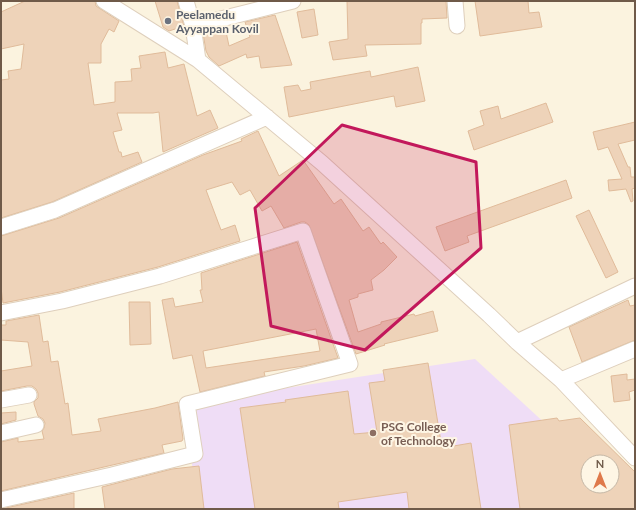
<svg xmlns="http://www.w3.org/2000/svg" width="636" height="510" viewBox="0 0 636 510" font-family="Lato,sans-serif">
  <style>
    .education { fill: #efddf6 }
    .building { fill: #eed3b9; stroke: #e0bb9a; fill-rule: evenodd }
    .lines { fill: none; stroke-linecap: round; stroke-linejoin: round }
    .minor-casing { stroke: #decfbc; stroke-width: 17 }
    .minor { stroke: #fff; stroke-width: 15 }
    .marked { fill: #c2185b; fill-opacity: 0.2; stroke: #c2185b; stroke-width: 3; stroke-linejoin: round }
    .worship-dot { fill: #6b7280; stroke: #fef6e5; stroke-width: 1.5 }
    .education-dot { fill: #8d6e63; stroke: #fef6e5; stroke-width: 1.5 }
    .labels { text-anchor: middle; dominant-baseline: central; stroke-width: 4; stroke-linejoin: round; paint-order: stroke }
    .worship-label { font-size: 12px; font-weight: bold; fill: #5b616d; stroke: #fef6e5; text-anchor: start }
    .education-label { font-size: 12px; font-weight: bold; fill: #785e54; stroke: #fef6e5; text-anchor: start }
  </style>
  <rect width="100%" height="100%" fill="#fbf3df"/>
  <!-- education -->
  <path class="education" d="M 475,359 L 588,463 L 588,486 L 612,486 L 635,509 L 195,509 L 188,403 Z"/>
  <!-- building -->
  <path class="building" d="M 25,1 L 95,1 L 96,6 L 99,8 L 119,21 L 114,32 L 109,29 L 101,44 L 101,63 L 88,63 L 94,105 L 115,102 L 115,82 L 132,81 L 131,69 L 141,68 L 139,56 L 165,52 L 168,68 L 184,64 L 197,116 L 210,110 L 218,128 L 163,152 L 159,112 L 153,113 L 117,113 L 122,130 L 113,132 L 119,152 L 121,152 L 122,157 L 138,152 L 142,162 L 52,202 L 1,218 L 1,80 L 9,79 L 8,71 L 21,69 L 24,44 L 1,49 L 1,12 Z
    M 155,1 L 177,1 L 184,26 L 169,31 L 163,27 Z
    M 347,1 L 446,1 L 447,18 L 422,19 L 422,23 L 421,23 L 421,44 L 365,45 L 367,56 L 333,60 L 329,42 L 348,39 Z
    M 475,1 L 528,1 L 529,13 L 539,12 L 542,27 L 480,36 Z
    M 314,9 L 318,35 L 302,38 L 297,12 Z
    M 275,15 L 292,65 L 261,68 L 259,56 L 247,58 L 246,54 L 219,66 L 209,57 L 206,51 L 203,33 L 225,27 L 229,46 L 250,37 L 245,22 Z
    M 418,67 L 425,101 L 396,107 L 394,96 L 289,117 L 284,87 L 298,85 L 301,91 L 311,89 L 310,82 L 370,71 L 371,77 Z
    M 546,103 L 553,122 L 474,150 L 468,131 L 484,125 L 480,111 L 498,106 L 501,119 Z
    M 635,122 L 635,140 L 618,144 L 628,167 L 630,167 L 631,177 L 635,177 L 635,188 L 632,189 L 633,201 L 631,202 L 626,189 L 609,191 L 608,180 L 622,179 L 608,147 L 598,150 L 593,132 Z
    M 258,131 L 279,176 L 303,160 L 334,204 L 341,199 L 363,231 L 369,227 L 381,244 L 383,242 L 397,257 L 384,270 L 371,280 L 373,290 L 358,294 L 358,297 L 349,300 L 358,332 L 381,324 L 381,322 L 414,314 L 415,316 L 433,311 L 438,331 L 384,344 L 385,345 L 356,354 L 309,225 L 305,222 L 301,222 L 284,228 L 271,206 L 262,211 L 250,190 L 240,195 L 232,182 L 206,190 L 221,230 L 235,225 L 240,241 L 158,267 L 60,292 L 3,303 L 1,288 L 1,236 L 59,218 L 203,155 L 242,141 L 241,139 Z
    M 566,180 L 572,198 L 467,236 L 469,242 L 445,251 L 436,227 Z
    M 589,210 L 618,272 L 606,278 L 576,216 Z
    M 297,242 L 338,358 L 304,366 L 264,372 L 265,376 L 200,392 L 192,355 L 173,359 L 162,300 L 173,298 L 175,307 L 203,302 L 200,290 L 202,290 L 201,273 ZM 316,329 L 320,351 L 206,368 L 203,351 Z
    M 628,300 L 630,306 L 635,305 L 635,340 L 582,362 L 569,327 Z
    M 129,302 L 150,302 L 151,344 L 130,345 Z
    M 39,315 L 43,342 L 48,341 L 51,362 L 58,361 L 65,404 L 68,403 L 72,435 L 101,431 L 98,419 L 155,408 L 178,402 L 183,439 L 182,441 L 162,445 L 164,453 L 1,491 L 1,442 L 18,438 L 18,442 L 44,439 L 42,431 L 44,428 L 45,423 L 43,419 L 38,416 L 34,404 L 34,402 L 38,398 L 38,393 L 36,389 L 32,386 L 27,386 L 1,391 L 1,371 L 32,366 L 28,342 L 1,340 L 1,325 L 6,325 L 6,321 Z
    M 428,363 L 442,448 L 471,443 L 481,509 L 409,509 L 407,492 L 338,502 L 339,509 L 255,509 L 240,408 L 286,402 L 285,400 L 348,391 L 354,434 L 377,432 L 369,383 L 385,381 L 383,370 Z
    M 627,374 L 627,380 L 635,379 L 635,390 L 629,392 L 630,400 L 614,402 L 611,376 Z
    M 16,412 L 16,420 L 1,424 L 1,413 Z
    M 557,418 L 559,421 L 580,418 L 635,472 L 635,509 L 520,509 L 509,425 ZM 588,462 L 612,462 L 612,486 L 588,486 Z
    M 199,466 L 204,509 L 105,509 L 102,487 L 172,469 Z
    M 74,493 L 74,509 L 1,509 Z"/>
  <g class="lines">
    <defs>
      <path id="minor" d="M 104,1 L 198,60 L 322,163 L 489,315 L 517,342 L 561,380 L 635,458
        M 186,1 L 193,26 L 198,60
        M 455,1 L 457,26
        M 193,26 L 293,1
        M 1,227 L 55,210 L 267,117
        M 1,313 L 62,301 L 160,276 L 303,231 L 350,364 L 187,404 L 195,454 L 112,475 L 1,500
        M 517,342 L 635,286
        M 561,380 L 635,349
        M 1,400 L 29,395
        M 1,433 L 36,425"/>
    </defs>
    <!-- minor casing -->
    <use href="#minor" class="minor-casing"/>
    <!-- minor -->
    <use href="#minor" class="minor"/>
  </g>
  <!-- marked area -->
  <path class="marked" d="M 342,125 L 476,162 L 481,248 L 365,350 L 271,326 L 255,208 Z"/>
  <!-- markers -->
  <circle class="worship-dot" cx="168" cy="21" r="4"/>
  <circle class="education-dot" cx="373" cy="433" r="4"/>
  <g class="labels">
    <!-- worship labels -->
    <g class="worship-label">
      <text x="176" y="14">Peelamedu<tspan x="176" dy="14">Ayyappan Kovil</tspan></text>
    </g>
    <!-- education labels -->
    <g class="education-label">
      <text x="381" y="426">PSG College<tspan x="381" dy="14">of Technology</tspan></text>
    </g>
  </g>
  <!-- border -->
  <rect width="636" height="510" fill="none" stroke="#6f5a49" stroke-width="4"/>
  <!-- north arrow -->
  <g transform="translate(600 474)"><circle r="19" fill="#fef6e5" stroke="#c5b8a7"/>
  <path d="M0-3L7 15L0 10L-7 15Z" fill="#df794a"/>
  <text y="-6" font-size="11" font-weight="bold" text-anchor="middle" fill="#6f5a49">N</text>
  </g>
</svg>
